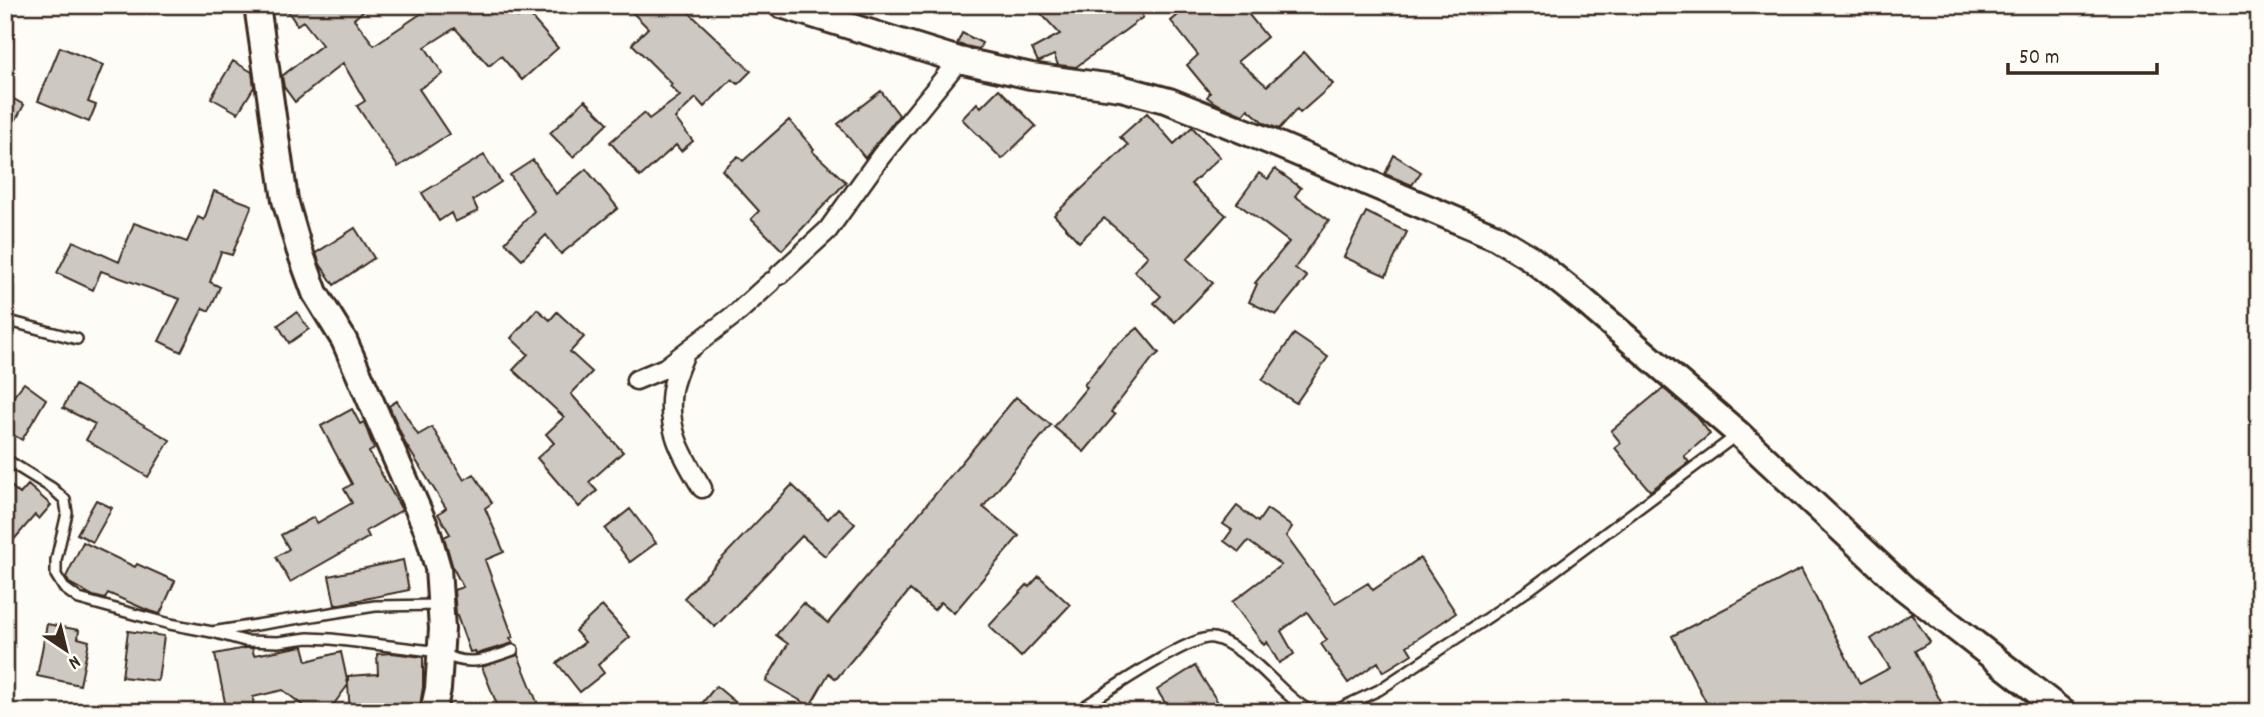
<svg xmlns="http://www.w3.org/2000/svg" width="2264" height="717" viewBox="0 0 2264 717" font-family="Dekko,sans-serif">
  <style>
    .building { fill: #cdc8c2; stroke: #3b2a1e; stroke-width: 2 }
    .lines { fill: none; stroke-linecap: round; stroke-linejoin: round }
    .lane-casing { stroke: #3b2a1e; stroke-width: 14 }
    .street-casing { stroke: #3b2a1e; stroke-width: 23 }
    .secondary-casing { stroke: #3b2a1e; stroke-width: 30 }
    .lane { stroke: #fdfcf7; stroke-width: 9 }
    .street { stroke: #fdfcf7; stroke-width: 18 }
    .secondary { stroke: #fdfcf7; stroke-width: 24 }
  </style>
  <rect width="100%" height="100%" fill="#fdfcf7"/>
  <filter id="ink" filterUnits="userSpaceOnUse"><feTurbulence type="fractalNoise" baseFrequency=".0143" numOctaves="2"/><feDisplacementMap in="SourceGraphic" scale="14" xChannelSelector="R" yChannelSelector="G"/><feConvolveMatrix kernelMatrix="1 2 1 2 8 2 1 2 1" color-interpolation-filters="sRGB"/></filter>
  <g filter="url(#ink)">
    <!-- building -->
    <path class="building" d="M 284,5 L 370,5 L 354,19 L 374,45 L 434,5 L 507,5 L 518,17 L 525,10 L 558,48 L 522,80 L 501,56 L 489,66 L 455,28 L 425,47 L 443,74 L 419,89 L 449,134 L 398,167 L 357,106 L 365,101 L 343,63 L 295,102 L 284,87 L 282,76 L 322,45 L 303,21 L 297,25 Z
      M 625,5 L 681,5 L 751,71 L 738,84 L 732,79 L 704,107 L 696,98 L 675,118 L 693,141 L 681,151 L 676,145 L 640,177 L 610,142 L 644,113 L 649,119 L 680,96 L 670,86 L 672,84 L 632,44 L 648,28 Z
      M 1033,5 L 1134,5 L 1143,17 L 1076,67 L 1058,65 L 1054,55 L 1038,62 L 1032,49 L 1060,34 Z
      M 1190,5 L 1241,5 L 1267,37 L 1238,61 L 1267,86 L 1304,52 L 1333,84 L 1300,113 L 1297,109 L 1279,129 L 1264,123 L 1248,109 L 1243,115 L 1215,103 L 1207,97 L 1210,93 L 1187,65 L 1198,55 L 1171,21 Z
      M 962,33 L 982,43 L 979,49 L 957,44 Z
      M 60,47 L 103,65 L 88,102 L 96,105 L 89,122 L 38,101 Z
      M 233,61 L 252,72 L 254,87 L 238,113 L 211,98 Z
      M 999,89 L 1036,126 L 1002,159 L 962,119 L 977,103 L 981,107 Z
      M 881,91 L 899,115 L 865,158 L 838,124 Z
      M 5,94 L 24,105 L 5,140 Z
      M 585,100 L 608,123 L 573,157 L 550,133 Z
      M 1147,113 L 1174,144 L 1192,127 L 1220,157 L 1191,184 L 1226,215 L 1187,259 L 1213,283 L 1175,322 L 1154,303 L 1161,296 L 1134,271 L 1148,256 L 1104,218 L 1079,242 L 1054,215 L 1128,145 L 1120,137 Z
      M 789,120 L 814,149 L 812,151 L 846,182 L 782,250 L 751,219 L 759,211 L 722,170 L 738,156 L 743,161 Z
      M 484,155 L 501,182 L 473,200 L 478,211 L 455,222 L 451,213 L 439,221 L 422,193 Z
      M 1394,155 L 1421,172 L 1412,185 L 1385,174 Z
      M 533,160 L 556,194 L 586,169 L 618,208 L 561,254 L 546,235 L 522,259 L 505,242 L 534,211 L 510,175 Z
      M 1275,169 L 1301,188 L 1295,196 L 1329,220 L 1295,268 L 1307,277 L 1276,315 L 1249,302 L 1257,284 L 1255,283 L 1289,242 L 1237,203 L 1259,173 L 1268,179 Z
      M 214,191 L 252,205 L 232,255 L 221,252 L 210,282 L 220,287 L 209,311 L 203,308 L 181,352 L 159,341 L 180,299 L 101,271 L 93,290 L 57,273 L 73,241 L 119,262 L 134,223 L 187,242 L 198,217 L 204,220 Z
      M 1366,212 L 1407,232 L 1386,276 L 1344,257 Z
      M 355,228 L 374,258 L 334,285 L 320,264 L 316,253 Z
      M 537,309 L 550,320 L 557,312 L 584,337 L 570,352 L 592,372 L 571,394 L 623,452 L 589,482 L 597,491 L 579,507 L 537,458 L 554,443 L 546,434 L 564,417 L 513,370 L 528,354 L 511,338 Z
      M 297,312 L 309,329 L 289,343 L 278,325 Z
      M 1138,328 L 1159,353 L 1152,359 L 1111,412 L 1115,415 L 1084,452 L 1054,427 L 1087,387 L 1084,385 L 1112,349 Z
      M 1294,334 L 1328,357 L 1296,403 L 1262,380 Z
      M 24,383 L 46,399 L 22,440 L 5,430 L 5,407 Z
      M 75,385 L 170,440 L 148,477 L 86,440 L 95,424 L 63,408 Z
      M 1663,388 L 1697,417 L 1710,434 L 1684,456 L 1689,462 L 1650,491 L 1615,448 L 1621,443 L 1611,431 Z
      M 1016,397 L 1051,425 L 983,507 L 1019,536 L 954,613 L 941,602 L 934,610 L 910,590 L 836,679 L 829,673 L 810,706 L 766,681 L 788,644 L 776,635 L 803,603 L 828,623 Z
      M 397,401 L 418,435 L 432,427 L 464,480 L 474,474 L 492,503 L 485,508 L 504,552 L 485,560 L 513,637 L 510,638 L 513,643 L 483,652 L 476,654 L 475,651 L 470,652 L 456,613 L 454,590 L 463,587 L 453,568 L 444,537 L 450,534 L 438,514 L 446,508 L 405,443 L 389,406 Z
      M 352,409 L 360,424 L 364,422 L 374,449 L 369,452 L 402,510 L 366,531 L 369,537 L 290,582 L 276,557 L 289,549 L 281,535 L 314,517 L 317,523 L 352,503 L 344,489 L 352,484 L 321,426 Z
      M 5,481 L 20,494 L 28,485 L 51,505 L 39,519 L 35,515 L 5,550 Z
      M 792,485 L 828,519 L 838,508 L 855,524 L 825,556 L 802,536 L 715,627 L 684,598 Z
      M 96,500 L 112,508 L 93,542 L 77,534 Z
      M 1237,506 L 1258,522 L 1267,509 L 1292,527 L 1286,536 L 1335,603 L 1368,583 L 1373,590 L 1420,558 L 1456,613 L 1407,646 L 1412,654 L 1383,672 L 1378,662 L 1348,683 L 1321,644 L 1327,640 L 1307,612 L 1281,631 L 1294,654 L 1279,663 L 1267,642 L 1264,645 L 1232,602 L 1281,565 L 1248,541 L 1239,552 L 1224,541 L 1232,530 L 1223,524 Z
      M 630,509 L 656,543 L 630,562 L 605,529 Z
      M 83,542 L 135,567 L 137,564 L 175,581 L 160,614 L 147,610 L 108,593 L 105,599 L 93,596 L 69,583 L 66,577 Z
      M 403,560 L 409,590 L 335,605 L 329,576 Z
      M 1801,569 L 1860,684 L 1890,668 L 1871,639 L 1911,613 L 1930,642 L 1915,651 L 1946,712 L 1711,712 L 1672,636 Z
      M 1039,576 L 1070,605 L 1021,657 L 989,626 L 1027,585 L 1029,587 Z
      M 602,606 L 630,637 L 598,665 L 604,673 L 580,692 L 557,663 L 585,642 L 575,631 Z
      M 47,624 L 79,630 L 78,638 L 89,641 L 80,685 L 37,676 Z
      M 128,631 L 164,636 L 158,681 L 122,677 Z
      M 303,646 L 307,661 L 341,652 L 348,684 L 348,676 L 378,674 L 377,654 L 392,653 L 423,657 L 423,687 L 419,712 L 350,712 L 348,685 L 328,712 L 311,712 L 283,690 L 253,697 L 254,712 L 227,712 L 215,654 L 245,648 L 252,648 L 254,655 Z
      M 518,655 L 541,712 L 500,712 L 482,667 Z
      M 1195,666 L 1224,712 L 1171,712 L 1157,690 Z
      M 716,686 L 747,712 L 695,712 Z"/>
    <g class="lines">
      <defs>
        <path id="lane" d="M 5,320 L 77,339
          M 5,459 L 52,488 L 65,500 L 67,513 L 56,560 L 56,575 L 64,588 L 79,599 L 170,624 L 212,632 L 375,606 L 440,605
          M 216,633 L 245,641 L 278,642 L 308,638 L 331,639 L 440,652 C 467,668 485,660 513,650
          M 1076,712 C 1099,697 1191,634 1213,638 C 1225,640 1237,649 1246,656 C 1269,673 1286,698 1312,712
          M 1332,712 L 1379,690 L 1529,590 L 1737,435"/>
        <path id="street" d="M 779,275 L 828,230 L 881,156 L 959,60
          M 685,353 C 680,365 674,378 672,390 C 666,430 683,456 702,488
          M 636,380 L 665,368 L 738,312 L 771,282"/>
        <path id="secondary" d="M 257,5 L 285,200 L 299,249 L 315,293 L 344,340 L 427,530 L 438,568 L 442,629 L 438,689 L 433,712
          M 781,5 L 959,60 L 1031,76 L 1121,88 L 1169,101 L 1274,143 L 1494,236 L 1529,257 L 1583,300 L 1739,434 L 1904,588 L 2063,712"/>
      </defs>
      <!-- lane casing -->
      <use href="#lane" class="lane-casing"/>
      <!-- street casing -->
      <use href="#street" class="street-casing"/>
      <!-- secondary casing -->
      <use href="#secondary" class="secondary-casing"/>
      <!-- lane -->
      <use href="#lane" class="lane"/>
      <!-- street -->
      <use href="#street" class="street"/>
      <!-- secondary -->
      <use href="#secondary" class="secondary"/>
    </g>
  </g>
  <!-- margin -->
  <rect width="2264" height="717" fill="none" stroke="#fdfcf7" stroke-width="28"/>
  <rect x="14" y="14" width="2236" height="689" fill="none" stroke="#3b2a1e" stroke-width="2.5" filter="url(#ink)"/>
  <!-- north arrow -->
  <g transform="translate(66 650) rotate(145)" stroke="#fdfcf7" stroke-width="5" paint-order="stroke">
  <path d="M0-5L12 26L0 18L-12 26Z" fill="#3b2a1e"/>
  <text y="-10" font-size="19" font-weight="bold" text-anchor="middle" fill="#3b2a1e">N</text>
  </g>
  <!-- scale -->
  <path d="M2008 63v10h149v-10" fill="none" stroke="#3b2a1e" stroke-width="3.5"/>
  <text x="2019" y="63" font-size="21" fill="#3b2a1e" stroke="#fdfcf7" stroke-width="5" paint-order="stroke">50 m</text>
</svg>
